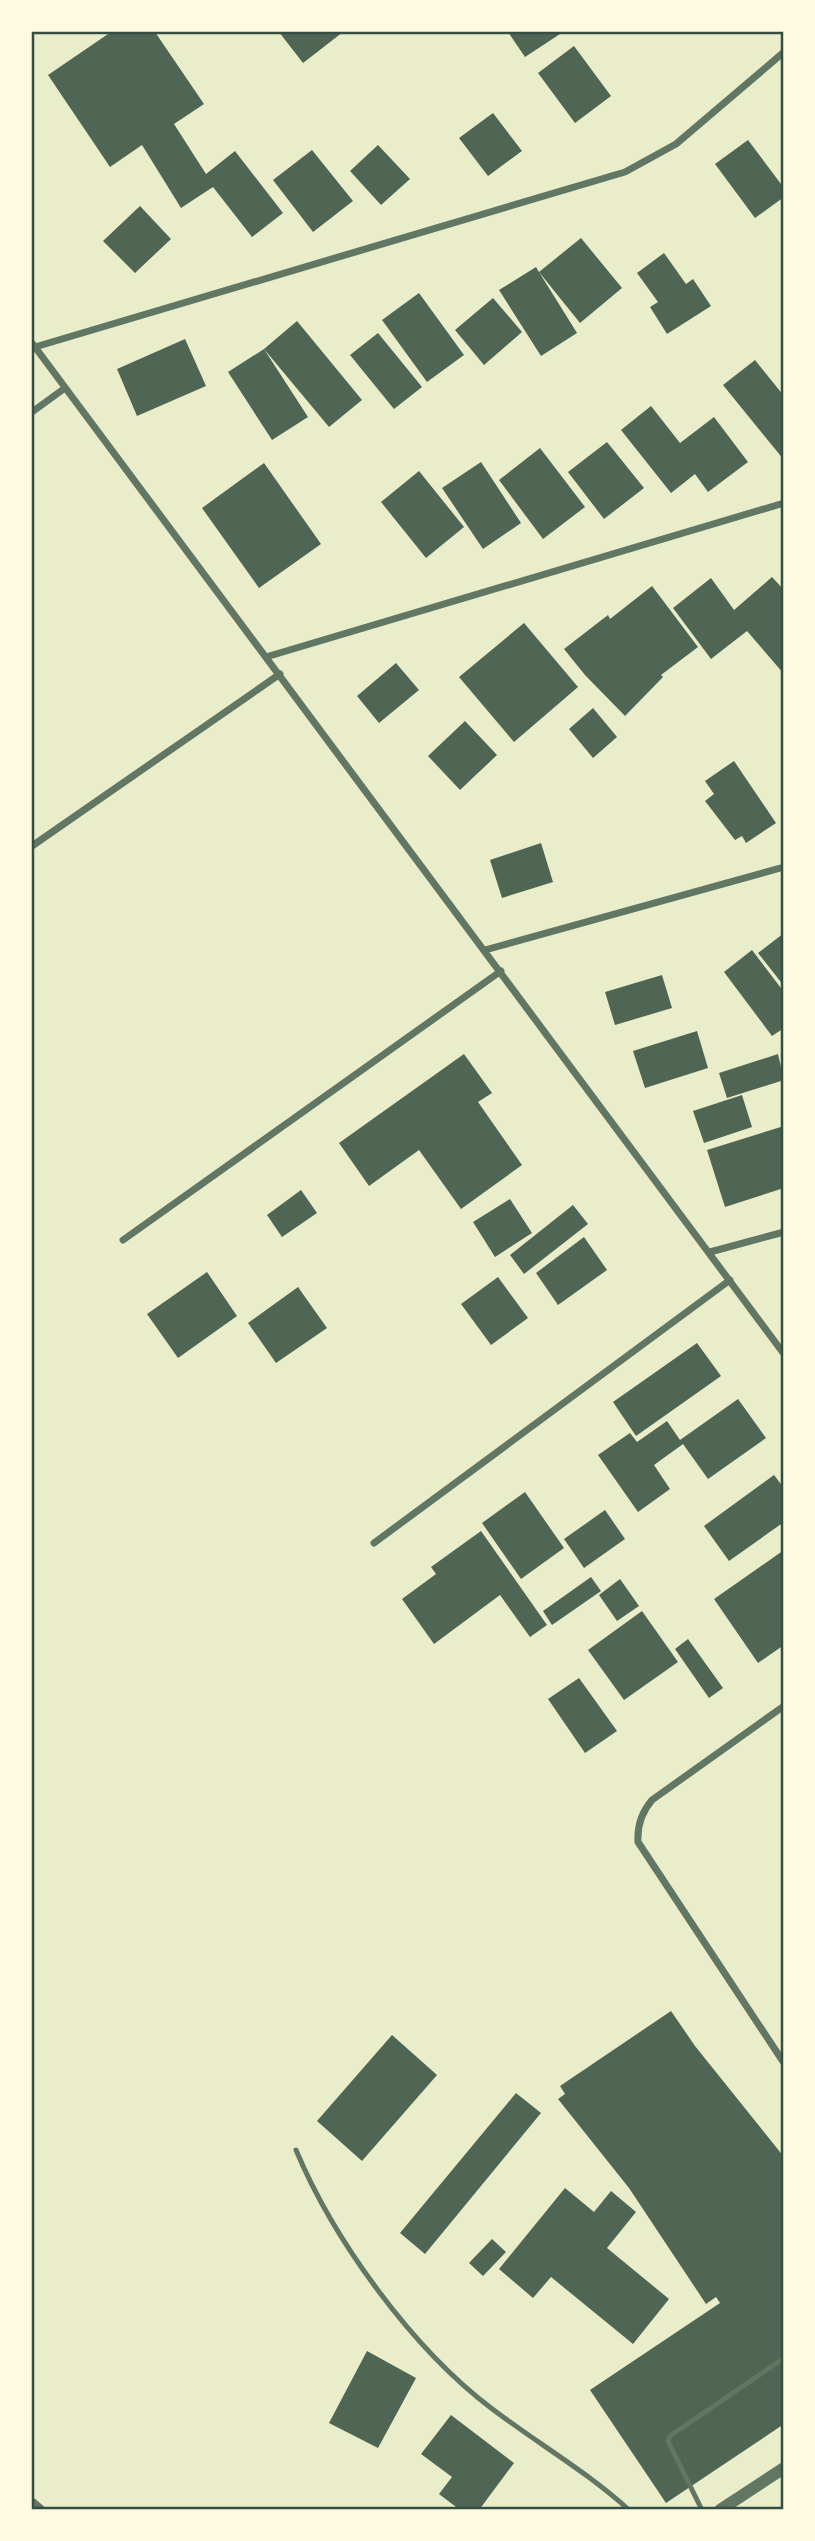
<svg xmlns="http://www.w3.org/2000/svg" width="815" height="2541" viewBox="0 0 815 2541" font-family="'Alegreya Sans',sans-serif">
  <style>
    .building { fill: #4f6655 }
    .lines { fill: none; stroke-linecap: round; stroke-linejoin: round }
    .service { stroke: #617663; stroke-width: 5 }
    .minor { stroke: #617663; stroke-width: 7 }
    .tertiary { stroke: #617663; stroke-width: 12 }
    .neatline { fill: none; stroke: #344e41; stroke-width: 2.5 }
  </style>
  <rect width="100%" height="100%" fill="#e9edc9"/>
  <!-- building -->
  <path class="building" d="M 111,32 L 155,32 L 204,104 L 174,124 L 206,174 L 235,151 L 283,213 L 252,237 L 213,187 L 181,208 L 142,145 L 110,167 L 48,75 Z
    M 279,32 L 343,32 L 303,63 Z
    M 508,32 L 558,32 L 560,34 L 525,57 Z
    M 574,46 L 611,96 L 575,123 L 538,73 Z
    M 493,113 L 522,151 L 488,176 L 459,138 Z
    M 748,140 L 784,188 L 784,197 L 755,218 L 715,164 Z
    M 378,145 L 410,179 L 381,205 L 350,171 Z
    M 312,150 L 353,201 L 313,232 L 273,180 Z
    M 140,206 L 171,239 L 135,273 L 103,241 Z
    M 581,238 L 622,288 L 580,323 L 539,272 L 577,333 L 541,356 L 499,290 L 536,267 L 539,272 Z
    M 664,253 L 686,284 L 693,279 L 711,306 L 667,334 L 650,307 L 658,302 L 637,273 Z
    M 419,293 L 464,355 L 427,382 L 382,320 Z
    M 493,298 L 522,332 L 484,365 L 455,330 Z
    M 297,321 L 362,400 L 329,427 L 264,349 L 308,417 L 272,440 L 228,372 L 264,349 Z
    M 378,333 L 422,387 L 394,409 L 350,355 Z
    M 185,339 L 206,386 L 137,416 L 117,369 Z
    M 755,360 L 784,396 L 784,460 L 723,385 Z
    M 651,406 L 680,443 L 714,417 L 748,462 L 708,492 L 695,474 L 671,493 L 621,430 Z
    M 607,442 L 644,488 L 604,519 L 568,472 Z
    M 540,448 L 585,507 L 543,539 L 499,480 Z
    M 481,462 L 521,523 L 483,549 L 442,488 Z
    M 264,463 L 321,544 L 259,588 L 202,508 Z
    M 419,471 L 464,527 L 426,558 L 381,502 Z
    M 772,577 L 784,590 L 784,674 L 747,631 L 711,659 L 673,608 L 711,578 L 734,610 Z
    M 652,586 L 698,647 L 661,675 L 663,677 L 625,716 L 585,675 L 564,649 L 608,615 L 610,619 Z
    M 524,623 L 578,687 L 514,742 L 459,677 Z
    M 396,663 L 419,690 L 379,723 L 357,696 Z
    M 593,708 L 617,737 L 593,758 L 569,729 Z
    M 465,721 L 497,755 L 460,790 L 428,756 Z
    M 734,761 L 776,823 L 746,843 L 742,836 L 735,840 L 705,801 L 714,794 L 705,781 Z
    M 541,843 L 553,882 L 502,898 L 490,860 Z
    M 784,933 L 784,986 L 758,953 Z
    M 752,950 L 784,992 L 784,1028 L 772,1036 L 724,972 Z
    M 662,975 L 672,1008 L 615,1025 L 605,992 Z
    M 697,1031 L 708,1068 L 645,1088 L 633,1051 Z
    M 464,1054 L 492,1093 L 478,1102 L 522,1165 L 461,1209 L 419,1150 L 369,1186 L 339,1143 Z
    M 778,1054 L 784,1080 L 727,1098 L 719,1073 Z
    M 742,1095 L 752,1127 L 704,1143 L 693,1111 Z
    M 784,1126 L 784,1188 L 725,1207 L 707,1150 Z
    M 301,1190 L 317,1213 L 282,1237 L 267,1215 Z
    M 510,1199 L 532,1233 L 495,1257 L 473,1222 Z
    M 573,1205 L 588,1224 L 524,1274 L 510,1255 Z
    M 584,1237 L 607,1270 L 558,1305 L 536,1273 Z
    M 207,1272 L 237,1316 L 178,1358 L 147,1314 Z
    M 498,1277 L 528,1318 L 491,1345 L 461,1304 Z
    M 298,1287 L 327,1328 L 276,1363 L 248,1323 Z
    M 697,1343 L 721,1376 L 636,1436 L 613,1402 Z
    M 738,1399 L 766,1438 L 708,1479 L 683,1444 L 654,1465 L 670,1489 L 638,1512 L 598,1455 L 630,1433 L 637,1442 L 667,1421 L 680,1440 Z
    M 774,1475 L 784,1488 L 784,1522 L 729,1561 L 704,1526 Z
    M 525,1492 L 564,1548 L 521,1579 L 482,1523 Z
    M 605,1510 L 625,1539 L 584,1568 L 564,1539 Z
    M 481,1531 L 547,1625 L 530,1637 L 500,1595 L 434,1644 L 402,1599 L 436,1574 L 431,1567 Z
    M 784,1550 L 784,1645 L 758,1663 L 714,1599 Z
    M 591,1577 L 601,1591 L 552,1625 L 543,1611 Z
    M 620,1579 L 639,1606 L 617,1621 L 599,1595 Z
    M 642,1611 L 678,1662 L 624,1700 L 588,1650 Z
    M 688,1639 L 723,1688 L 709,1698 L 675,1649 Z
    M 579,1678 L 617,1731 L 585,1753 L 548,1699 Z
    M 671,2011 L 695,2046 L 784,2157 L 784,2424 L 666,2503 L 590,2390 L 720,2303 L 716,2297 L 706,2304 L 629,2188 L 558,2099 L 565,2094 L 560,2086 Z
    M 392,2035 L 437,2075 L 362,2161 L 317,2121 Z
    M 516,2093 L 541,2113 L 425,2254 L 400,2233 Z
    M 565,2188 L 594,2212 L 611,2191 L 636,2212 L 607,2248 L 669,2299 L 633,2344 L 551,2277 L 533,2298 L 499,2269 Z
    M 492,2239 L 506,2252 L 483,2276 L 469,2263 Z
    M 367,2351 L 416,2378 L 378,2448 L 329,2423 Z
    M 451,2415 L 514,2463 L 479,2510 L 460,2510 L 439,2494 L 452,2477 L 421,2454 Z"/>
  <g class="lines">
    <!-- service -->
    <path class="service" d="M 296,2150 C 334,2241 413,2349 491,2408 C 537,2443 586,2471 629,2510
      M 702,2510 L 673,2451 L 668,2441 L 670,2436 L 784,2358"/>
    <!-- minor -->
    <path class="minor" d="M 32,343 L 784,1354
      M 35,347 L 625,172 L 676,144 L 784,52
      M 32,412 L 65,388
      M 266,657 L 784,503
      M 32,846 L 280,674
      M 485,950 L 784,867
      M 123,1240 L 501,971
      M 710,1252 L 784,1232
      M 374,1543 L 730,1280
      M 784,1706 L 652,1800 C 641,1813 637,1826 638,1842 L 784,2063"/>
    <!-- tertiary -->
    <path class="tertiary" d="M 32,2504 L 39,2510
      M 720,2510 L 784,2468"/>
  </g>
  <!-- border -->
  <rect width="815" height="2541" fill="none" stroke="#fefae0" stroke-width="66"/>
  <rect x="33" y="33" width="749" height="2475" class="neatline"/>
</svg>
